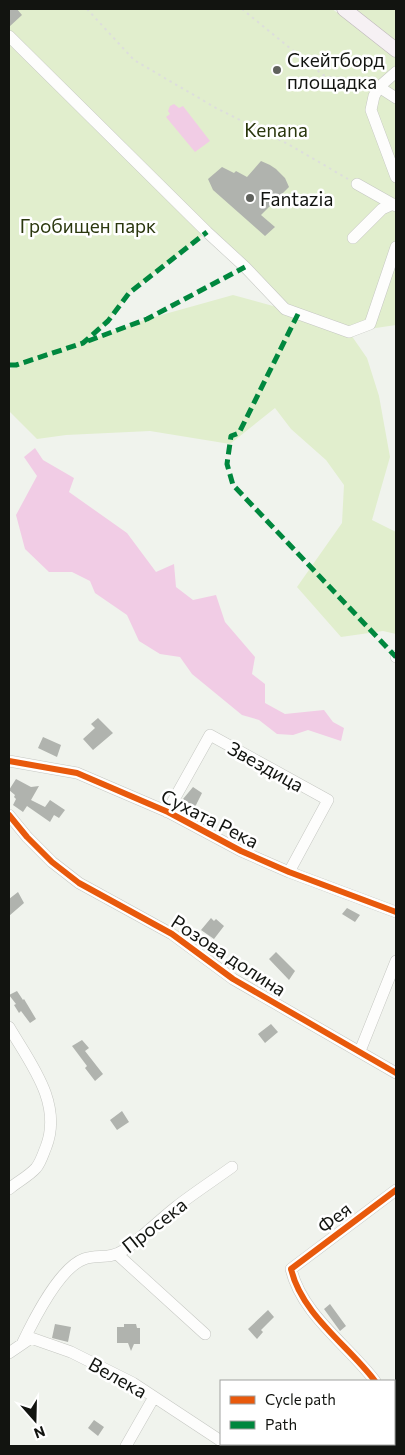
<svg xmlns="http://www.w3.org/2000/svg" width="405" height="1455" viewBox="0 0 405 1455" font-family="Commissioner,sans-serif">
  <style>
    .green { fill: #e1eecd; fill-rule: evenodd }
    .water { fill: #f1cce5 }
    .building { fill: #b0b3ae }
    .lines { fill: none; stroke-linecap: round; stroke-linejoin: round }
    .minor-casing { stroke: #c5c7c2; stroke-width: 12 }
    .major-casing { stroke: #bfb8bb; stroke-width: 15 }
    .path { stroke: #dddedc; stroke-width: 2; stroke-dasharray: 2.5 4; stroke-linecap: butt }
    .minor { stroke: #fdfdfc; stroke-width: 11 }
    .major { stroke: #f6f1f4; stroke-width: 14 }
    .quiet { stroke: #00873e; stroke-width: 5; stroke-dasharray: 10 5; stroke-linecap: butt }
    .cycleway-casing { stroke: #fff; stroke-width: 9 }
    .cycleway { stroke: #e8590c; stroke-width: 6 }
    .poi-dot { fill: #60625d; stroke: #fff; stroke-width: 2 }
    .labels { text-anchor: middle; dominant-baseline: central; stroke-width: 5; stroke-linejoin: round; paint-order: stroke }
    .poi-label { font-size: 19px; fill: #121410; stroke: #fff; text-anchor: start }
    .park-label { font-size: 19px; fill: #2a370d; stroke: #fff }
    .street-label { font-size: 19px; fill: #121410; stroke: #fff }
  </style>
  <rect width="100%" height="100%" fill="#f0f3ed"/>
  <!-- green -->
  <path class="green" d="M 9,9 L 332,9 L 396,52 L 396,325 L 349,332 L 367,358 L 379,396 L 390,457 L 372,520 L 396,532 L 396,634 L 383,631 L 341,637 L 297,587 L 342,523 L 344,485 L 326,460 L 291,429 L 275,408 L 230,444 L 150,431 L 66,435 L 37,439 L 9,411 L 9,370 L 16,365 L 9,365 ZM 207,232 L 284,309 L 233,295 L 147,319 L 84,342 L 108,321 L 129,293 Z
    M 344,9 L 396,9 L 396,50 Z"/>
  <!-- water -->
  <path class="water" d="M 174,104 L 179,108 L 183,106 L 210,141 L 195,152 L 166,117 L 170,114 L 168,111 L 170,106 Z
    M 35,448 L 43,460 L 74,478 L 69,492 L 127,533 L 156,572 L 174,564 L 176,587 L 193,600 L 216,595 L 225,622 L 255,657 L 252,674 L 265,684 L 265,703 L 285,714 L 324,710 L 333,722 L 344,728 L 341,741 L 308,730 L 293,735 L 277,734 L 259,720 L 242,715 L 192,674 L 180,657 L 160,654 L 139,641 L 127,615 L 95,593 L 90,581 L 72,572 L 49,572 L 25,549 L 16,515 L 37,476 L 24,457 Z"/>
  <!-- building -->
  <path class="building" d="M 9,9 L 17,9 L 22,15 L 9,27 Z
    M 261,161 L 270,165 L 276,169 L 285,178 L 289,187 L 261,215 L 275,227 L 265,236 L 213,190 L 208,179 L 222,167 L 234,173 L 236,171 L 247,177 Z
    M 98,718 L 113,733 L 93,750 L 83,739 L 95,728 L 91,724 Z
    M 43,737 L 61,745 L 57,757 L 38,748 Z
    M 16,779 L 31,787 L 39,786 L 31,800 L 45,807 L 50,800 L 65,810 L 59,818 L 54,815 L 50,822 L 27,806 L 23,812 L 13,805 L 16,799 L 14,797 L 15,795 L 9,790 Z
    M 193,787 L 202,793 L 195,807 L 183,799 Z
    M 18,892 L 24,903 L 9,916 L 9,899 Z
    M 347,908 L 360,915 L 355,922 L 342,914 Z
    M 211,918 L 214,921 L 216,919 L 224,926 L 214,939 L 201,930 Z
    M 276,952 L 295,971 L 289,980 L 269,959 Z
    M 17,991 L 23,1000 L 24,999 L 36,1019 L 30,1023 L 21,1011 L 19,1013 L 14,1005 L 16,1004 L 9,995 Z
    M 271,1024 L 278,1032 L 265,1043 L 258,1034 Z
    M 82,1040 L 89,1048 L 85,1051 L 103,1074 L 95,1081 L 85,1068 L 87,1066 L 72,1046 Z
    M 122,1111 L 129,1122 L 117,1130 L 110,1120 Z
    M 330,1304 L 346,1326 L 340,1331 L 324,1309 Z
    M 268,1310 L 274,1317 L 261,1330 L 263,1332 L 257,1339 L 248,1329 Z
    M 55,1324 L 71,1327 L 68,1342 L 52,1338 Z
    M 124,1324 L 136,1324 L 137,1328 L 140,1328 L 140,1344 L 134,1344 L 131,1351 L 128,1343 L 117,1343 L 117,1327 L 124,1327 Z
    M 94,1420 L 104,1427 L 98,1436 L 88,1428 Z"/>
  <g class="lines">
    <defs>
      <path id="minor" d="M 9,36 L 207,232 L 245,267 L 285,309 L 349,332 L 370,324 L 396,247
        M 396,72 L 379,87 L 374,96 L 371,110 L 396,177
        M 379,87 L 396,98
        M 357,184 L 396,206
        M 353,238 L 382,209 L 393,204
        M 396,656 L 396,657
        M 9,761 L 77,773 L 168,812 L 241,851 L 289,872 L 396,912
        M 167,812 L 210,735 L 328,800 L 289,872
        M 9,815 L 27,837 L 52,862 L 79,883 L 172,934 L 233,979 L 396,1073
        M 9,1027 C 30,1063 63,1103 46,1147 C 43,1154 41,1162 36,1168 C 29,1176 17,1182 9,1189
        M 360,1051 L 396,961
        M 117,1254 L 205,1334
        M 22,1344 C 33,1321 59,1268 84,1259 C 98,1254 109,1260 124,1250 C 142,1238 158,1221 176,1207 C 194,1193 214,1180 232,1167
        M 9,1353 L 31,1338 L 71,1352 L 133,1383 L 221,1441
        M 375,1381 C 348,1345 302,1315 291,1269 L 396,1190
        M 394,1421 L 396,1427
        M 126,1446 L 154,1397"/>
      <path id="major" d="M 344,9 L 396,50"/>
    </defs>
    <!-- minor casing -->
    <use href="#minor" class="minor-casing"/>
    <!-- major casing -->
    <use href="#major" class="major-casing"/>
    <!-- path -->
    <path class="path" d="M 87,9 L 134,60 L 216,108 L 288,144 L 348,179
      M 242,9 L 323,75 L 355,84 L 363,88 L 364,91"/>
    <!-- minor -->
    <use href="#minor" class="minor"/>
    <!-- major -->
    <use href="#major" class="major"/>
    <!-- quiet -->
    <path class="quiet" d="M 298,314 L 239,433 L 231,436 L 227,464 L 233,485 L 396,657
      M 88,341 L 147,319 L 245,267
      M 9,365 L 16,365 L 83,343 L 108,321 L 129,293 L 207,232"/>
    <defs>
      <path id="cycleway" d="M 9,761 L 77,773 L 168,812 L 241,851 L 289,872 L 396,912
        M 9,815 L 27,837 L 52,862 L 79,883 L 172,934 L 233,979 L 396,1073
        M 375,1381 C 348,1345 302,1315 291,1269 L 396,1190"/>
    </defs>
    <!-- cycleway casing -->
    <use href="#cycleway" class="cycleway-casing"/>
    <!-- cycleway -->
    <use href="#cycleway" class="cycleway"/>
  </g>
  <!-- markers -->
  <g class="poi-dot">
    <circle cx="277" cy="70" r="5"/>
    <circle cx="250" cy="198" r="5"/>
  </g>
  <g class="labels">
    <!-- poi labels -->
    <g class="poi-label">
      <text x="287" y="59">Скейтборд<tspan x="287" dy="22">площадка</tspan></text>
      <text x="260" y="198">Fantazia</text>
    </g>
    <!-- park labels -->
    <g class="park-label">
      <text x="276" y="129">Kenana</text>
      <text x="88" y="225">Гробищен парк</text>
    </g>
    <!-- street labels -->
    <g class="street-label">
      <text transform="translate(266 766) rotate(29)">Звездица</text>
      <text transform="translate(210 818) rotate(27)">Сухата Река</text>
      <text transform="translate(229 955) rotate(33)">Розова долина</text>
      <text transform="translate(334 1217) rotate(-37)">Фея</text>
      <text transform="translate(154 1225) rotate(-38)">Просека</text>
      <text transform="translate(118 1377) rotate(29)">Велека</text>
    </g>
  </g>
  <!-- border -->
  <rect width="405" height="1455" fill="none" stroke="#121410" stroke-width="20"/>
  <!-- legend -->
  <rect x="220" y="1380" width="175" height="65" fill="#ffffff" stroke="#a0a19f"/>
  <rect x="230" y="1396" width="25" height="8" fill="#e8590c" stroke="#a0a19f"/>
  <text x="265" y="1405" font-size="15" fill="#121410">Cycle path</text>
  <rect x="230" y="1421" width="25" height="8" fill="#00873e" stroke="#a0a19f"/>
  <text x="265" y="1430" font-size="15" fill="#121410">Path</text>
  <!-- north arrow -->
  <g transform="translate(35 1420) rotate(160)" stroke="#ffffff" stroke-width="4" paint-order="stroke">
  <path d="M0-4L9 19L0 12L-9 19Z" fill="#121410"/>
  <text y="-8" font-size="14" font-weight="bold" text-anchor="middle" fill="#121410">N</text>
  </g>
</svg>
